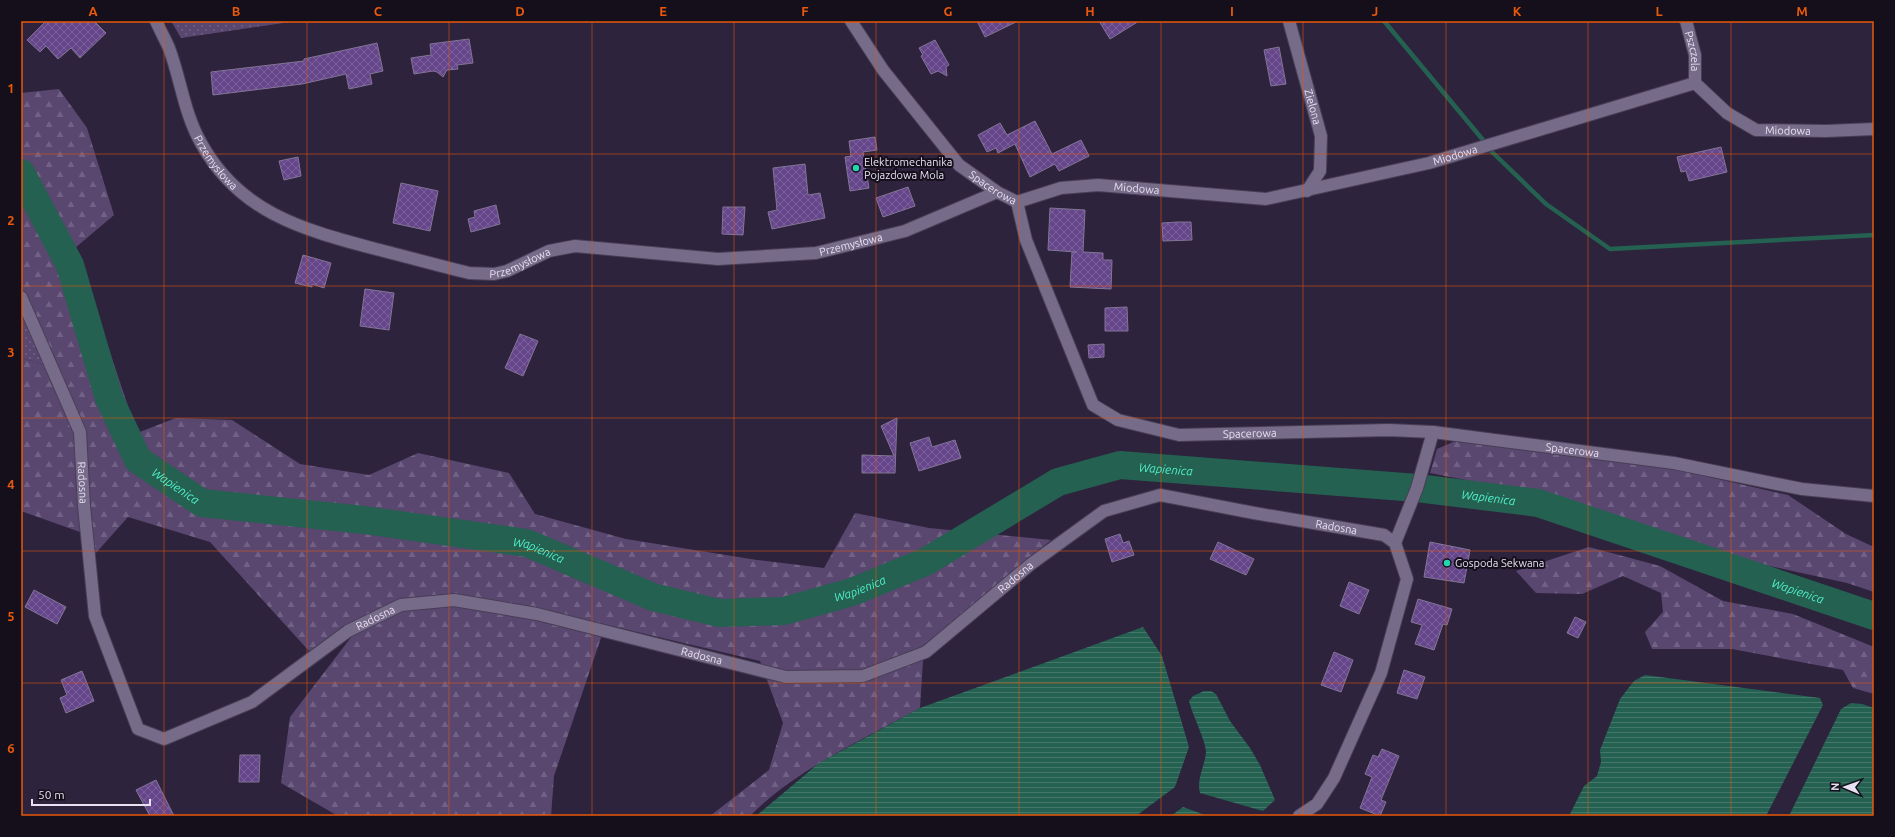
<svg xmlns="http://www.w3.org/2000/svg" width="1895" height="837" viewBox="0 0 1895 837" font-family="Ubuntu,sans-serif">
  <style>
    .grass { fill: url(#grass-dots) }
    .forest { fill: url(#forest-firs) }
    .water { fill: url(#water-rules) }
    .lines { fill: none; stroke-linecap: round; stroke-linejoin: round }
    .stream { stroke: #246151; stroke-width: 4.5 }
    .river { stroke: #246151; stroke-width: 28 }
    .building { fill: url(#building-cross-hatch); stroke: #827595 }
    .minor-casing { stroke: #483e55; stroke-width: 14 }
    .minor { stroke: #776b8a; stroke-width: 12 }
    .grid { fill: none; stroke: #e8590c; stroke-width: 1; stroke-opacity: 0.55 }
    .poi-dot { fill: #24d5ae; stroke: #140f1b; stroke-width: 1.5 }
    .labels { text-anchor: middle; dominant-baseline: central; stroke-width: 4; stroke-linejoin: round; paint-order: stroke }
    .street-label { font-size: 11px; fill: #e8e1f3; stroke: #140f1b }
    .poi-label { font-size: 11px; fill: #e8e1f3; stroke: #140f1b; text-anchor: start }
    .water-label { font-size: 12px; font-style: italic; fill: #51efc8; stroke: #140f1b }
    .neatline { fill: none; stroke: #e8590c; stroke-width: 1.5 }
    .grid-label { font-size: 13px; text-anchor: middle; font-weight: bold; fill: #e8590c }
  </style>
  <defs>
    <pattern id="grass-dots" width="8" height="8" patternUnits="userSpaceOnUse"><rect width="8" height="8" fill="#594770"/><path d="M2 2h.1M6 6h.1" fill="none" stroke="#716185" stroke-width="1.8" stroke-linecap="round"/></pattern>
    <pattern id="forest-firs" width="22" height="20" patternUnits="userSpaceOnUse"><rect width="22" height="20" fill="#594770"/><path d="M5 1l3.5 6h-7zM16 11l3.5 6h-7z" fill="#716185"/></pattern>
    <pattern id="water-rules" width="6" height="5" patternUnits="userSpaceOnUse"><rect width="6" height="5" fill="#246151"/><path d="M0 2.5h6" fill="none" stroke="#44776a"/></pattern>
    <pattern id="building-cross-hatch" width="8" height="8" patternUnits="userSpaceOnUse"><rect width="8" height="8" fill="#65468b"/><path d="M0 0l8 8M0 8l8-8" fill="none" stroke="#7b609c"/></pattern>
  </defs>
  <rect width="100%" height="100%" fill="#2e233d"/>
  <!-- grass -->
  <path class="grass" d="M 171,21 L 297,21 L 181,38 Z
    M 21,312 L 46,365 L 21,358 Z"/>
  <!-- forest -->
  <path class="forest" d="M 59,89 L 87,128 L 114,215 L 75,248 L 137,433 L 176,418 L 232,420 L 300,464 L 369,475 L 418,453 L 509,473 L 535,514 L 626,539 L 757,560 L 824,568 L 855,513 L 929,528 L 1051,540 L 924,645 L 920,708 C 864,739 795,770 750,816 L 710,816 L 769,770 L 783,723 L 760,661 L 540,609 L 400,601 L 310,652 L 210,542 L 128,517 L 95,554 L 88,506 L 84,432 L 21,287 L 21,93 Z
    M 21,358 L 46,365 L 75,433 L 80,532 L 21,511 Z
    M 1460,439 L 1675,469 L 1788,495 L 1846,534 L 1874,547 L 1874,592 L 1847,583 L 1738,559 L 1558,498 L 1430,473 L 1437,449 Z
    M 1589,547 L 1660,566 L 1723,601 L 1793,614 L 1874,647 L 1874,694 L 1853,688 L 1843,670 L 1732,649 L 1652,649 L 1645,632 L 1663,612 L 1661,593 L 1623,576 L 1582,594 L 1536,593 L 1516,571 Z
    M 456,604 L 535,619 L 602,635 L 554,776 L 551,816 L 338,816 L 281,783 L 290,717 L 352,636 L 403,611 Z"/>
  <!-- water -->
  <path class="water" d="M 1143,627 L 1162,656 L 1189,747 L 1175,787 L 1136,816 L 756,816 L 819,763 L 920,708 Z
    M 1645,675 L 1820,698 L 1823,705 L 1766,816 L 1569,816 L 1584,786 L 1597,776 L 1601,762 L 1600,750 L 1620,699 L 1634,681 Z
    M 1204,691 L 1211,691 L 1216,694 L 1230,721 L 1250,748 L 1260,765 L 1275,800 L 1263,811 L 1200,793 C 1196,779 1205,766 1206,752 C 1206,741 1192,714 1189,701 L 1193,696 Z
    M 1851,703 L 1862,704 L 1874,708 L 1874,816 L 1789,816 L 1841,709 Z
    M 1183,807 L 1208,816 L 1171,816 Z"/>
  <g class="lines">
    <!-- stream -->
    <path class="stream" d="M 1384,21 L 1483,140
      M 1491,151 L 1546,204 L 1610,249 L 1874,235"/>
    <!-- river -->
    <path class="river" id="s1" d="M 21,173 L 70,265 L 109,398 L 138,460 L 202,503 L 364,520 L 527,543 L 653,597 L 719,613 L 784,611 L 852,592 L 925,562 L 1058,482 L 1120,465 L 1417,488 L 1538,503 L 1874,616"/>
  </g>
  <!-- building -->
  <path class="building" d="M 46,21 L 94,21 L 106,33 L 80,58 L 71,48 L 58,59 L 46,46 L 40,52 L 27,40 Z
    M 977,21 L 1018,21 L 985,37 Z
    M 1099,21 L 1139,21 L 1110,39 Z
    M 469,39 L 473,63 L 457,65 L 458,69 L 447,70 L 443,77 L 437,72 L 433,71 L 414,74 L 411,58 L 431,55 L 430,44 Z
    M 935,40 L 949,65 L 946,67 L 947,76 L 938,71 L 931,74 L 921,56 L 923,55 L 919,48 Z
    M 377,43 L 383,71 L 370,74 L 372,84 L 349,89 L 346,74 L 302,84 L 213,95 L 211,72 L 304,61 L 304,59 Z
    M 1279,47 L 1286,84 L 1271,86 L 1264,50 Z
    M 1035,121 L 1052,154 L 1081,140 L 1089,156 L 1059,171 L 1055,164 L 1030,177 L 1015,144 L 998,153 L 996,148 L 987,152 L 978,135 L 1000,123 L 1007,135 Z
    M 875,137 L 877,150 L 863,152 L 869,188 L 850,191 L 845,157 L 851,156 L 849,141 Z
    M 1721,147 L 1727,172 L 1689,181 L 1686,171 L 1681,172 L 1677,157 Z
    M 298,157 L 301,176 L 284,180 L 279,161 Z
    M 805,164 L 808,195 L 820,193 L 825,218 L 772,229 L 768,212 L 777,210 L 773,168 Z
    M 401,183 L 438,191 L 430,231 L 393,223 Z
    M 908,187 L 915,206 L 883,217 L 876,198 Z
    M 496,205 L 500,224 L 471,232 L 468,219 L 475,217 L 474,211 Z
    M 723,207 L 745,207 L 743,235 L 722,234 Z
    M 1050,208 L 1085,210 L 1083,252 L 1103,253 L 1103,260 L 1112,260 L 1111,289 L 1070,287 L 1072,252 L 1076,252 L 1048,250 Z
    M 1178,222 L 1191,222 L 1192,240 L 1163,241 L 1162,223 Z
    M 303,255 L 331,263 L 324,288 L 312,284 L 312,287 L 295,283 Z
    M 365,289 L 394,293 L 389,330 L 360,326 Z
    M 1127,307 L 1128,331 L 1105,331 L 1105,308 Z
    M 520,334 L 538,341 L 523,376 L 505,368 Z
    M 1104,344 L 1104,357 L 1089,358 L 1088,345 Z
    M 897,418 L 895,473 L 862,473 L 862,455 L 894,456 L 881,426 Z
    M 929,437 L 932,447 L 955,440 L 961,458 L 919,471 L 910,443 Z
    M 1120,534 L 1123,543 L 1129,541 L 1134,555 L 1112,562 L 1105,539 Z
    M 1218,542 L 1254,559 L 1246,575 L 1210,559 Z
    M 1430,542 L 1470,550 L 1464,583 L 1424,577 Z
    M 1349,582 L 1369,590 L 1359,614 L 1340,606 Z
    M 34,590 L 66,607 L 57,624 L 25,607 Z
    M 1418,599 L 1452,609 L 1447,625 L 1443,624 L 1434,650 L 1415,644 L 1422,625 L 1411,622 Z
    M 1575,617 L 1586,622 L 1578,638 L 1567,633 Z
    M 1334,652 L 1353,660 L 1341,692 L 1321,685 Z
    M 1404,670 L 1425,677 L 1417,699 L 1397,693 Z
    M 82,671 L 94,701 L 66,713 L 60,698 L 67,695 L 61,680 Z
    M 1382,749 L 1399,756 L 1381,800 L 1386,802 L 1380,816 L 1360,808 L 1372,777 L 1365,774 L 1373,755 L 1378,757 Z
    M 240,755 L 260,755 L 259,782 L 239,782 Z
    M 156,780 L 174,816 L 150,816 L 136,790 Z"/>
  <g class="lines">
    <defs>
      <g id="minor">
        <path id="s2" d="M 156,21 C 160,30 165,39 169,48 C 181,80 184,113 201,143 C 239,212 301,229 372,248 C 404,256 436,265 469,273 L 494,274 L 507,271 L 549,251 L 575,246 L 718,259 L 816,253 L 905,231 L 997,192"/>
        <path id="s3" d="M 851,21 L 883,70 L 959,165 L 997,192 L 1017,202 L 1026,240 L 1093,405 L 1118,420 L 1179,435 L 1389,430 L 1433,432 L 1674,463 L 1802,489 L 1874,496"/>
        <path id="s4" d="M 1289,21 L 1321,136 L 1320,171 L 1307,191"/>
        <path id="s5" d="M 1686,21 L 1695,55 L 1695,83"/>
        <path id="s6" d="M 1017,202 L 1061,188 L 1098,185 L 1266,199 L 1429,163 L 1695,83 L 1727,113 L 1756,130 L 1826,131 L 1874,129"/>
        <path id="s7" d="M 21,297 L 80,432 L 84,506 L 95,616 L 138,729 L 164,739 L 252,702 L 348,631 L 401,605 L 454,600 L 537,614 L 786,677 L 863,676 L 926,652 L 1031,564 L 1104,511 L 1160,495 L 1254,513 L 1384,535 L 1395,543 L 1407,579 L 1381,673 L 1334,778 L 1317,804 L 1299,816"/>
        <path d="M 1395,543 L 1417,488 L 1433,432"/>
      </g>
    </defs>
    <!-- minor casing -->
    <use href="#minor" class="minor-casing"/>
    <!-- minor -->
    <use href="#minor" class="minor"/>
  </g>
  <!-- grid -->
  <path class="grid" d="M 164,21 L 164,816M 307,21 L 307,816M 449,21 L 449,816M 592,21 L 592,816M 734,21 L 734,816M 876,21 L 876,816M 1019,21 L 1019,816M 1161,21 L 1161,816M 1303,21 L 1303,816M 1446,21 L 1446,816M 1588,21 L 1588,816M 1731,21 L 1731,816M 21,154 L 1874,154M 21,286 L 1874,286M 21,418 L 1874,418M 21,551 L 1874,551M 21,683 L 1874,683"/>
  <!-- markers -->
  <g class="poi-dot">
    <circle cx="856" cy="168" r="4"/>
    <circle cx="1447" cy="563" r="4"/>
  </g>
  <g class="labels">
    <!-- street labels -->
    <g class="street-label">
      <text stroke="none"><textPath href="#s5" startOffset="31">Pszczela</textPath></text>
      <text stroke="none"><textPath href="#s4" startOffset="89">Zielona</textPath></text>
      <text stroke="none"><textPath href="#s6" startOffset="806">Miodowa</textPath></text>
      <text stroke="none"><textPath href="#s6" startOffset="446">Miodowa</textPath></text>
      <text stroke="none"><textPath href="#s2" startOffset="155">Przemysłowa</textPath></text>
      <text stroke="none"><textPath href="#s3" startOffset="221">Spacerowa</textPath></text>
      <text stroke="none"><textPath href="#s6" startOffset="122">Miodowa</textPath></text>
      <text stroke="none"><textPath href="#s2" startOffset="827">Przemysłowa</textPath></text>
      <text stroke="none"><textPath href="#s2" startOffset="491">Przemysłowa</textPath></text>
      <text stroke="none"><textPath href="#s3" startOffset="629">Spacerowa</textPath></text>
      <text stroke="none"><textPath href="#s3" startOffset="953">Spacerowa</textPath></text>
      <text stroke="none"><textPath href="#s7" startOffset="198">Radosna</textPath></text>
      <text stroke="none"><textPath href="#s7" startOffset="1758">Radosna</textPath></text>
      <text stroke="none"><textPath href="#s7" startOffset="1410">Radosna</textPath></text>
      <text stroke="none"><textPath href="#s7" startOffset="726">Radosna</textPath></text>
      <text stroke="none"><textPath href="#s7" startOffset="1062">Radosna</textPath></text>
    </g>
    <!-- poi labels -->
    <g class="poi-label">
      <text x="864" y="162">Elektromechanika<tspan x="864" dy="13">Pojazdowa Mola</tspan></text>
      <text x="1455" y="563">Gospoda Sekwana</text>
    </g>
    <!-- water labels -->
    <g class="water-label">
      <text stroke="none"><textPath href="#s1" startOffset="1401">Wapienica</textPath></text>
      <text stroke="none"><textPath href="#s1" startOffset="357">Wapienica</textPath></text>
      <text stroke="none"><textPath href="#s1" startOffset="1725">Wapienica</textPath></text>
      <text stroke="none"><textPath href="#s1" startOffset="729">Wapienica</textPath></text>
      <text stroke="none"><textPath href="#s1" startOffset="1065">Wapienica</textPath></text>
      <text stroke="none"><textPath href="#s1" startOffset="2049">Wapienica</textPath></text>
    </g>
  </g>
  <!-- border -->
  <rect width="1895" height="837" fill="none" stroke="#140f1b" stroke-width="44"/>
  <!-- north arrow -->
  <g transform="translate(1845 787) rotate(272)" stroke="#140f1b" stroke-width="3" paint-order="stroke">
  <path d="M0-3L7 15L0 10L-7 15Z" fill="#e8e1f3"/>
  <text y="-6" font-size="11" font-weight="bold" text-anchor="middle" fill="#e8e1f3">N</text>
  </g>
  <!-- scale -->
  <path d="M32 799v6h118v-6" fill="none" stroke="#e8e1f3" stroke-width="2"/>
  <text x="38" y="799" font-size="12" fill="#e8e1f3" stroke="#140f1b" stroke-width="3" paint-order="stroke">50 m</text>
  <rect x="22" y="22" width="1851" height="793" class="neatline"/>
  <g class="grid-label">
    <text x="93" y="16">A</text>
    <text x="236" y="16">B</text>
    <text x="378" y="16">C</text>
    <text x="520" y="16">D</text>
    <text x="663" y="16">E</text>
    <text x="805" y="16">F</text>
    <text x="948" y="16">G</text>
    <text x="1090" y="16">H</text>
    <text x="1232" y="16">I</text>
    <text x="1375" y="16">J</text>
    <text x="1517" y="16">K</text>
    <text x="1659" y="16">L</text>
    <text x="1802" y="16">M</text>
    <text x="11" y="93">1</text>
    <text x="11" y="225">2</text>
    <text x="11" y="357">3</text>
    <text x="11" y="489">4</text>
    <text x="11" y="621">5</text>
    <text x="11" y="753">6</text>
  </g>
</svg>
